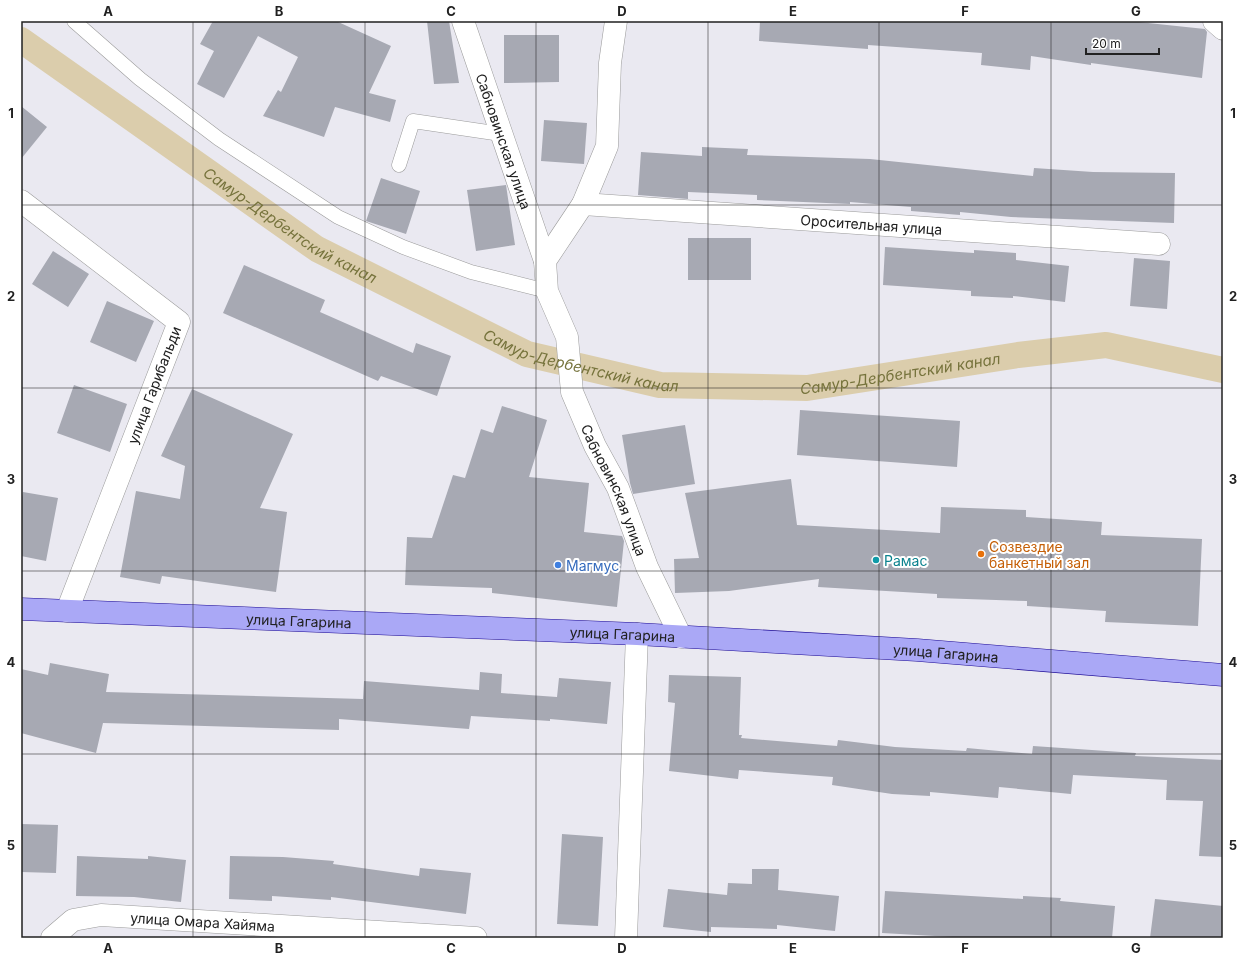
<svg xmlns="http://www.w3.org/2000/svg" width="1244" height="959" viewBox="0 0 1244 959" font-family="Inter,sans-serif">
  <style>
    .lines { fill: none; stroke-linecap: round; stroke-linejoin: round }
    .canal { stroke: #dbcdac; stroke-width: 26 }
    .building { fill: #a7a9b3 }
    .lane-casing { stroke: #9b9b9b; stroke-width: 15 }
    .street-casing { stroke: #9b9b9b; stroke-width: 23 }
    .primary-casing { stroke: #1c0a95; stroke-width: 23 }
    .lane { stroke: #fff; stroke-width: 14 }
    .street { stroke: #fff; stroke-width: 22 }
    .primary { stroke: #aaa8f6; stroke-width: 22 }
    .grid { fill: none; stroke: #212121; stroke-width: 1; stroke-opacity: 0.55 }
    .food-dot { fill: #e8710a; stroke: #fff; stroke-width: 1.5 }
    .culture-dot { fill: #0f9aa8; stroke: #fff; stroke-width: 1.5 }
    .shop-dot { fill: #3f7fe0; stroke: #fff; stroke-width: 1.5 }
    .labels { text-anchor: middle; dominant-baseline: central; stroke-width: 4; stroke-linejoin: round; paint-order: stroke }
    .street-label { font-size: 14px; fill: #212121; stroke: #fff }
    .food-label { font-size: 14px; fill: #c56008; stroke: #fff; text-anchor: start }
    .culture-label { font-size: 14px; fill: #0d838f; stroke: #fff; text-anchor: start }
    .shop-label { font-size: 14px; fill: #366cbe; stroke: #fff; text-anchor: start }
    .water-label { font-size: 15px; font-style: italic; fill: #76733c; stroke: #fff }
    .neatline { fill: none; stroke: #212121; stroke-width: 1.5 }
    .grid-label { font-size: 13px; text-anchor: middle; font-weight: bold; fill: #212121 }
  </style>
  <rect width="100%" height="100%" fill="#eae9f1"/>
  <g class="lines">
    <!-- canal -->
    <path class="canal" id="s1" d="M 21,40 L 317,249 L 527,354 L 660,385 L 807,388 L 1018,355 L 1106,345 L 1223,370"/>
  </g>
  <!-- building -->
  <path class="building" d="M 213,21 L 336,21 L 391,46 L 369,93 L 396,100 L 390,122 L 335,107 L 324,137 L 263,116 L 278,90 L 281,92 L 298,57 L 258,36 L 224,98 L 197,84 L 214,51 L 200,44 Z
    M 427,21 L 449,21 L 459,83 L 434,84 Z
    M 760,21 L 1129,21 L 1205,29 L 1207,32 L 1202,78 L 1091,63 L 1091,65 L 1031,56 L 1030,70 L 981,65 L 982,53 L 868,45 L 868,49 L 759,41 Z
    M 504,35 L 559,35 L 559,82 L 504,83 Z
    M 21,106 L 47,127 L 21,159 Z
    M 544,120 L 587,123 L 584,164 L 541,161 Z
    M 702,147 L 748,149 L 747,155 L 870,159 L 1033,176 L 1034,168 L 1093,172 L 1175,173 L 1174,223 L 1011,217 L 960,212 L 960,215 L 911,211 L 911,207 L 850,202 L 850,204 L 757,200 L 757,195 L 688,192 L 688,199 L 638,195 L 641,152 L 702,156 Z
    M 381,178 L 420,191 L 406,234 L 366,221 Z
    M 506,185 L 515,245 L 476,251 L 467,190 Z
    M 688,238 L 751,238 L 751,280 L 688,280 Z
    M 885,247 L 974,253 L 974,250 L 1016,253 L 1016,260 L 1069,266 L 1065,302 L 1013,296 L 1013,298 L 971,296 L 971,291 L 883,285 Z
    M 53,251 L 89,274 L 68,307 L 32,284 Z
    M 1134,258 L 1170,261 L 1167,309 L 1130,306 Z
    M 244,265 L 325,300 L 320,312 L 413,353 L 416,343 L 451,356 L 437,396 L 381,376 L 378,381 L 223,313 Z
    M 107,301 L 154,321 L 136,362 L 90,342 Z
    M 74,385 L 127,404 L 110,452 L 57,433 Z
    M 192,389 L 293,434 L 260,508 L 287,512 L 276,592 L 162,576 L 160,584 L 120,577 L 136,491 L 180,499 L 185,466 L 161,456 Z
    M 502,406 L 547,420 L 529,477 L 589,483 L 584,532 L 622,536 L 624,541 L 617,607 L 492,593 L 492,588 L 405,585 L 407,537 L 432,538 L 453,475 L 465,478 L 481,429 L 493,433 Z
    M 800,410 L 960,421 L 957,467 L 797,455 Z
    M 685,425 L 695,484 L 633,494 L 630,483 L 622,435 Z
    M 791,479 L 797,525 L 940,533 L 941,507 L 1026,510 L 1026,517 L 1102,522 L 1101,535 L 1202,539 L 1198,626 L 1105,622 L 1106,611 L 1027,606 L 1027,601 L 937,598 L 937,594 L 818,587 L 819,579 L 729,591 L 675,593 L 674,559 L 699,558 L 685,493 Z
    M 23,492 L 58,498 L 46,561 L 21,556 L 21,503 Z
    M 50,663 L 109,674 L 106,692 L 363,699 L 364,681 L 479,690 L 480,672 L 502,674 L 501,693 L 557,697 L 559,678 L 611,682 L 607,724 L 550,719 L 550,721 L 471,716 L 469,729 L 339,719 L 339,730 L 103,723 L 96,753 L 21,733 L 21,669 L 48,675 Z
    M 669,675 L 741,677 L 739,735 L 742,735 L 741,738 L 837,746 L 838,740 L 895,747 L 966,751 L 967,748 L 1032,754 L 1033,746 L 1136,753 L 1135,756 L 1223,760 L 1223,857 L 1199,856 L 1203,801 L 1166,800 L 1167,780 L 1073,775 L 1071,794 L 999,787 L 998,798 L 930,792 L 930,796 L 892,794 L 832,785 L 833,777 L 739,770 L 738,779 L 669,771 L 675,703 L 668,702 Z
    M 21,824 L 58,825 L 56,873 L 21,872 Z
    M 562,834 L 603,837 L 598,926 L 557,924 Z
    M 77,856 L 148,859 L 148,856 L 186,860 L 181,902 L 134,897 L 76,896 Z
    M 230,856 L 283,857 L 334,861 L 333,864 L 419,876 L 420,868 L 471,873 L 466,914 L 331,897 L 331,900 L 272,896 L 272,901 L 229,899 Z
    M 752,869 L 779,869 L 778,890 L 839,896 L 835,931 L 777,925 L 777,929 L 711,927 L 711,932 L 663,927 L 668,889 L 727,895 L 728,883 L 752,884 Z
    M 885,891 L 1023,899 L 1023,896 L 1061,898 L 1060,901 L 1115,906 L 1112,938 L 970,938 L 882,933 Z
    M 1155,899 L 1223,906 L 1223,938 L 1150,938 Z"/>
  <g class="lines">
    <defs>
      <path id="lane" d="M 74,21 L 140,79 L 219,139 L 338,217 L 403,247 L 471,272 L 547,291
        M 399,165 L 413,121 L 501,134"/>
      <g id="street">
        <path id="s2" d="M 463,21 L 545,261"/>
        <path id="s3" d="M 616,21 L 610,63 L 607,146 L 583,204 L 545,261 L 547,291 L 567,337 L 572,392 L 595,446 L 618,488 L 647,567 L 681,637"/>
        <path d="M 1214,21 L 1223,29"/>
        <path d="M 21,201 L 179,322 L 67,611"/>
        <path id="s4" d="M 583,204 L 1159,244"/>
        <path id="s5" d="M 52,938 L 73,920 L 101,915 L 476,938"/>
        <path d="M 626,938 L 637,634"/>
      </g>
      <g id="primary">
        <path id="s6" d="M 21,609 L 637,634 L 917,650 L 1223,675"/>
      </g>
    </defs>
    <!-- lane casing -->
    <use href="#lane" class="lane-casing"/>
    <!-- street casing -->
    <use href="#street" class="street-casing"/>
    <!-- primary casing -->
    <use href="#primary" class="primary-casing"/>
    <!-- lane -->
    <use href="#lane" class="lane"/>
    <!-- street -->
    <use href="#street" class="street"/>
    <!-- primary -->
    <use href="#primary" class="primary"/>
  </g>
  <!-- grid -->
  <path class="grid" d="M 193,21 L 193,938M 365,21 L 365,938M 536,21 L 536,938M 708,21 L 708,938M 879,21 L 879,938M 1051,21 L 1051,938M 21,205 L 1223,205M 21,388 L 1223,388M 21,571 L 1223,571M 21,754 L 1223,754"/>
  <!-- markers -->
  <circle class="food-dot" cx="981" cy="554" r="4"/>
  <circle class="culture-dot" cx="876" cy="560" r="4"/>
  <circle class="shop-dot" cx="558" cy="565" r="4"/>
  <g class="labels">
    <!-- street labels -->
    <g class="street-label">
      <text stroke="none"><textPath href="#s2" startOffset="127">Сабновинская улица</textPath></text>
      <text stroke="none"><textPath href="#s4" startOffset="289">Оросительная улица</textPath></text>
      <text transform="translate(154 385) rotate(-69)">улица Гарибальди</text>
      <text stroke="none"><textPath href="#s3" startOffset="499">Сабновинская улица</textPath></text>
      <text stroke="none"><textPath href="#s6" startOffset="278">улица Гагарина</textPath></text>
      <text stroke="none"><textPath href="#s6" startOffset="602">улица Гагарина</textPath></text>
      <text stroke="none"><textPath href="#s6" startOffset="926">улица Гагарина</textPath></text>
      <text stroke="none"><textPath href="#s5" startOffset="158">улица Омара Хайяма</textPath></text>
    </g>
    <!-- food labels -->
    <g class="food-label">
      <text x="989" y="546">Созвездие<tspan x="989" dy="16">банкетный зал</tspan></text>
    </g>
    <!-- culture labels -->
    <g class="culture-label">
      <text x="884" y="560">Рамас</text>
    </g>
    <!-- shop labels -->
    <g class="shop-label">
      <text x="566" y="565">Магмус</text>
    </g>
    <!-- water labels -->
    <g class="water-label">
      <text stroke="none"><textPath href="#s1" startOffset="327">Самур-Дербентский канал</textPath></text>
      <text stroke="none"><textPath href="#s1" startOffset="651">Самур-Дербентский канал</textPath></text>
      <text stroke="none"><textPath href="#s1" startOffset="975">Самур-Дербентский канал</textPath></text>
    </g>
  </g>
  <!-- border -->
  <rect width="1244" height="959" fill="none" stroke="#ffffff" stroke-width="44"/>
  <!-- scale -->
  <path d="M1086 48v6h73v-6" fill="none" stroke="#212121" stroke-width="2"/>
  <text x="1092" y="48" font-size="12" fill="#212121" stroke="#ffffff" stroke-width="3" paint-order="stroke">20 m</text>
  <rect x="22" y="22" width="1200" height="915" class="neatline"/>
  <g class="grid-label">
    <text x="108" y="16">A</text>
    <text x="279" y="16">B</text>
    <text x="451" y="16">C</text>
    <text x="622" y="16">D</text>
    <text x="793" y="16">E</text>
    <text x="965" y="16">F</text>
    <text x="1136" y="16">G</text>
    <text x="11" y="118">1</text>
    <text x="1233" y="118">1</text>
    <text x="11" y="301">2</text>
    <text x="1233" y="301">2</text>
    <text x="11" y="484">3</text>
    <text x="1233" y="484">3</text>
    <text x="11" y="667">4</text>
    <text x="1233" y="667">4</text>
    <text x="11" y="850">5</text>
    <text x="1233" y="850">5</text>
    <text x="108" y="953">A</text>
    <text x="279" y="953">B</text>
    <text x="451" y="953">C</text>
    <text x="622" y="953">D</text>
    <text x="793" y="953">E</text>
    <text x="965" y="953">F</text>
    <text x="1136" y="953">G</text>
  </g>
</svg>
